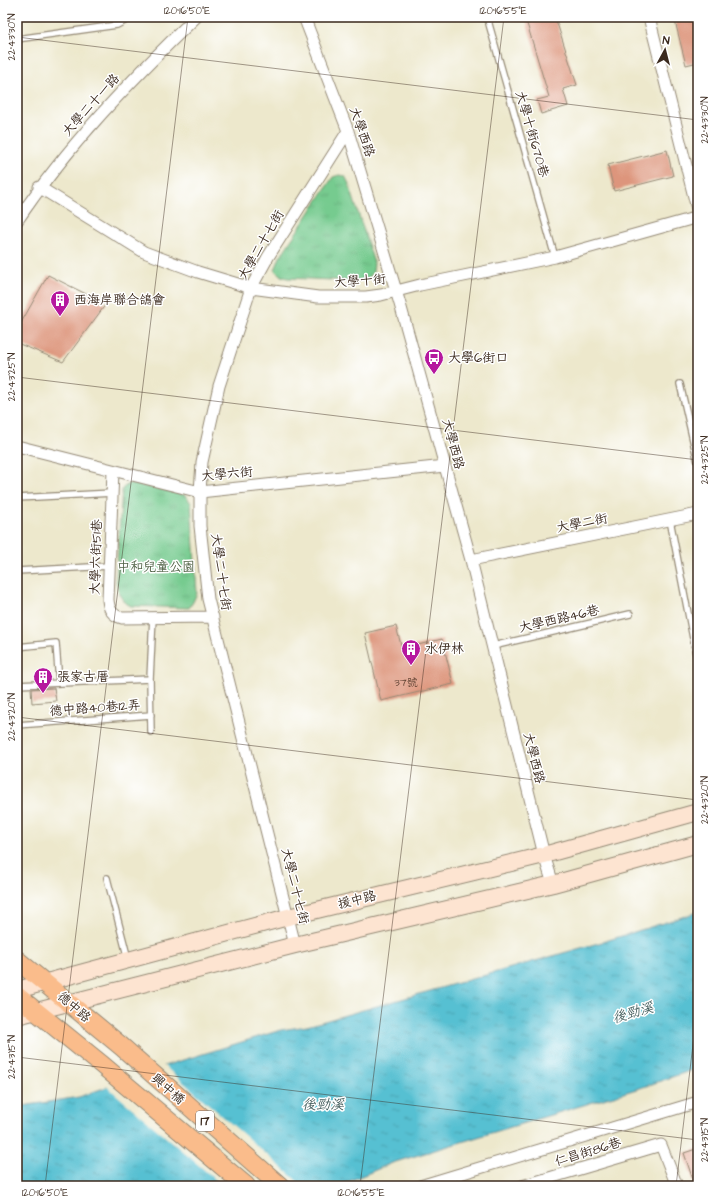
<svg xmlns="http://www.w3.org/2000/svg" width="715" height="1203" viewBox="0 0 715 1203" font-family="'Architects Daughter','LXGW WenKai TC',sans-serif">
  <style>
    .park { fill: url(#park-tufts); stroke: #587a56 }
    .water { fill: url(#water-ripples); stroke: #487578 }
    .pier { fill: #ede8cc }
    .building { fill: #dd957b }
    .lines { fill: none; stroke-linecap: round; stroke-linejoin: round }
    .lane-casing { stroke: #948975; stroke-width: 8 }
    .street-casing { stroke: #948975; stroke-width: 13 }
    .secondary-casing { stroke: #948975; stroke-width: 18 }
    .primary-casing { stroke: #948975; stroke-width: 20 }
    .lane { stroke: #fff; stroke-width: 5.5 }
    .street { stroke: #fff; stroke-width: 11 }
    .secondary { stroke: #fde4d1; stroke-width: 16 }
    .primary { stroke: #fabc8b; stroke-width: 18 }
    .ticks { fill: none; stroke: #3b2a1e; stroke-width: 1; stroke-opacity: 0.45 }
    .labels { text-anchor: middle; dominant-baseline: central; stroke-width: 3; stroke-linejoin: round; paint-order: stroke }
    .number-label { font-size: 11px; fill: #644535 }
    .shield { fill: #fff; stroke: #766a62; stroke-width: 1 }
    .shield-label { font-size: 12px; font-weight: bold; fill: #3b2a1e }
    .street-label { font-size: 13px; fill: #3b2a1e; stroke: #fff }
    .poi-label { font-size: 13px; fill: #3b2a1e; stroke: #fff; text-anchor: start }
    .park-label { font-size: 13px; fill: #506246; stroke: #fff }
    .water-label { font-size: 14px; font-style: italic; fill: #445e5d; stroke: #fff }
    .neatline { fill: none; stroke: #3b2a1e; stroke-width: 1.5 }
    .ticks-label { font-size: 10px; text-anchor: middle; fill: #3b2a1e }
  </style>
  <defs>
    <pattern id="park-tufts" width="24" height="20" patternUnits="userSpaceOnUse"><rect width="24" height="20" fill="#76cb8f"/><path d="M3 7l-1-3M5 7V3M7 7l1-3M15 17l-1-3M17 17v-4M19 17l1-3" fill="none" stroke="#67ae7b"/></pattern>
    <pattern id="water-ripples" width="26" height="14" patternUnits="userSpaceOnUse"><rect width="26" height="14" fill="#56c0d2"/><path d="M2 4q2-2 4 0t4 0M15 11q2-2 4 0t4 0" fill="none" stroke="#489caa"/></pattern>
  </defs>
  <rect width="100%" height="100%" fill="#fff"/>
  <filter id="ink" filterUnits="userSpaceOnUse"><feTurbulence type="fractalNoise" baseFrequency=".025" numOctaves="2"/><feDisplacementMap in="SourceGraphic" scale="8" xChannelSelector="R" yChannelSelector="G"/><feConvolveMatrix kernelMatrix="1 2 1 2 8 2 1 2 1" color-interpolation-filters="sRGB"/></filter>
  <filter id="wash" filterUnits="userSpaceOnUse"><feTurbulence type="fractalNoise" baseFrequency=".012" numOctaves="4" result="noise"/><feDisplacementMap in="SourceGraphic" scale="16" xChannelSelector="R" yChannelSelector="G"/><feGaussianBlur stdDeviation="0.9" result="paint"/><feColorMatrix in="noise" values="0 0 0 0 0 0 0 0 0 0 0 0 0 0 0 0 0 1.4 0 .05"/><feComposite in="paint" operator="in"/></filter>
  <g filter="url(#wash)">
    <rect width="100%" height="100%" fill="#ede8cc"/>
    <!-- park -->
    <path class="park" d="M 339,175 L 345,176 L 349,184 L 374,263 L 373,272 L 369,278 L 357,281 L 287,278 L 281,276 L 275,270 L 280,257 L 333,177 Z
      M 129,483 L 185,495 L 191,503 L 197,593 L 193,602 L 189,608 L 131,606 L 124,602 L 119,594 L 116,579 L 122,489 Z"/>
    <!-- water -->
    <path class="water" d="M 698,912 L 698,1068 L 643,1087 L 392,1163 L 338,1186 L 17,1186 L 17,1107 L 79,1097 L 167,1065 L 281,1030 L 307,1026 L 609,940 Z"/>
    <!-- pier -->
    <path class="pier" d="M 162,1064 L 303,1186 L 223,1186 L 105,1085 Z"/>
    <g id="blocks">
      <!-- building -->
      <path class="building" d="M 525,17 L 555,17 L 577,85 L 563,89 L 568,106 L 541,114 L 537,100 L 549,97 Z
        M 674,17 L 698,17 L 698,62 L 686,65 Z
        M 667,150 L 673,176 L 614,191 L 608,165 Z
        M 48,275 L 106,304 L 63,362 L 17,343 L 17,330 Z
        M 396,626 L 402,649 L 442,639 L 453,684 L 381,701 L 365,633 Z
        M 54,688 L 56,701 L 32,703 L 31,689 Z
        M 696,1149 L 698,1156 L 698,1186 L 695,1186 L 684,1153 Z"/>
    </g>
  </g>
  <g filter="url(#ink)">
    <use href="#blocks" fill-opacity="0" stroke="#948975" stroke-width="1"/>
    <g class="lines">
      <defs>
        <path id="lane" d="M 487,17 L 555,257
          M 17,39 L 117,25 L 132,17
          M 680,384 L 698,462
          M 17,498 L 113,493
          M 670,520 L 696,654
          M 17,571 L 109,566
          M 493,646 L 630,614
          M 17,647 L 56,643 L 59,683
          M 17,685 L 150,679
          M 17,725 L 151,715
          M 151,732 L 150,679 L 153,617
          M 107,878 L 128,959"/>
        <path id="street" d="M 304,17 L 348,131 L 400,304 L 471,560 L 544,855 L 553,884
          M 649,17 L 698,213
          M 39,187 L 144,252 L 198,272 L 251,288 L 318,297 L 366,297 L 381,295 L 420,285 L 555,257 L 698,217
          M 17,221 C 68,145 131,80 196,17
          M 17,446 L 200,492 L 445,466
          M 113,471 L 108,600 C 109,610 112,615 122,618 L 213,617
          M 471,560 L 698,514
          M 295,945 L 208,599 L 200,526 L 200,492 L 202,462 L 219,386 L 251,288 L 268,257 L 348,131
          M 420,1186 L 698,1102
          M 522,1186 L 661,1145 L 677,1186"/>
        <path id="secondary" d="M 17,990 L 288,917 L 544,855 L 698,812
          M 17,1016 L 295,945 L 553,884 L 698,844"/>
        <path id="primary" d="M 17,960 L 121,1046 L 280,1186
          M 17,996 L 101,1064 L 246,1186"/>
      </defs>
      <!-- lane casing -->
      <use href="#lane" class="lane-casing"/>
      <!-- street casing -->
      <use href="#street" class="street-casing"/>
      <!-- secondary casing -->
      <use href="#secondary" class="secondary-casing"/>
      <!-- primary casing -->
      <use href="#primary" class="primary-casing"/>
      <!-- lane -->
      <use href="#lane" class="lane"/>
      <!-- street -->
      <use href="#street" class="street"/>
      <!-- secondary -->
      <use href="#secondary" class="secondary"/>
      <!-- primary -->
      <use href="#primary" class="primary"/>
    </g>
  </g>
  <!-- ticks -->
  <path class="ticks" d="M 17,37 L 698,120M 17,377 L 698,460M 17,717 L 698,800M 17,1057 L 698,1140M 45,1186 L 188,17M 360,1186 L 504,17M 676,1186 L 698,1003"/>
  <!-- icons -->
  <defs>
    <symbol id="building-pin" viewBox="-11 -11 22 30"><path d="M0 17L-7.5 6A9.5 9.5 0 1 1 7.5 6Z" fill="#b5179e" stroke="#fff"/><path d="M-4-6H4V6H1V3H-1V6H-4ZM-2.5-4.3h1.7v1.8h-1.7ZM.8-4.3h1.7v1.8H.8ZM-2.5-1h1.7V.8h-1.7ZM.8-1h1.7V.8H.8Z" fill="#fff"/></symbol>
    <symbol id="bus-pin" viewBox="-11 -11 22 30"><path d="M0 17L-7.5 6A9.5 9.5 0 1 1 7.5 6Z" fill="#b5179e" stroke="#fff"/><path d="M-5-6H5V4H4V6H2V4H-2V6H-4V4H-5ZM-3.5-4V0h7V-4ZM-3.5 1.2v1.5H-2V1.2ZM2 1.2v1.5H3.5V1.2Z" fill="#fff"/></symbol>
  </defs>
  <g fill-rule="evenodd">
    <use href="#building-pin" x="49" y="289" width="22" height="30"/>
    <use href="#bus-pin" x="423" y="347" width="22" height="30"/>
    <use href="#building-pin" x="400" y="638" width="22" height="30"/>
    <use href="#building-pin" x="32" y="666" width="22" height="30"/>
  </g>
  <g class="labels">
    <!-- number labels -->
    <g class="number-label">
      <text x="406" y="682">37號</text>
    </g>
    <!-- shield labels -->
    <rect class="shield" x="196" y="1111" width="18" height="20" rx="3"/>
    <g class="shield-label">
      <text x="205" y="1121">17</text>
    </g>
    <!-- street labels -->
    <g class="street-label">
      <text transform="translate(91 105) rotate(-48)">大學二十一路</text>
      <text transform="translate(362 132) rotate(71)">大學西路</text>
      <text transform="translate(532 134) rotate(74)">大學十街670巷</text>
      <text transform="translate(261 245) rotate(-60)">大學二十七街</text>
      <text transform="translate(360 281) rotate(-4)">大學十街</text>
      <text transform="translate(453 444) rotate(75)">大學西路</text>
      <text transform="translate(227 474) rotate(-5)">大學六街</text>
      <text transform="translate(582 523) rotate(-11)">大學二街</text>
      <text transform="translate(96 557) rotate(-88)">大學六街51巷</text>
      <text transform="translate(221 572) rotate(82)">大學二十七街</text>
      <text transform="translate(559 619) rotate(-13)">大學西路46巷</text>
      <text transform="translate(95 708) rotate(-4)">德中路40巷12弄</text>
      <text transform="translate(534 758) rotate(76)">大學西路</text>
      <text transform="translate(295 886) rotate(76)">大學二十七街</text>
      <text transform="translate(357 900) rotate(-14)">援中路</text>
      <text transform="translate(74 1007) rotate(41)">德中路</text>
      <text transform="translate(168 1089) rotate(41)">興中橋</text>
      <text transform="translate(588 1152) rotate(-17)">仁昌街86巷</text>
    </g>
    <!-- poi labels -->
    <g class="poi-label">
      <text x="74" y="300">西海岸聯合鴿會</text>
      <text x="448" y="358">大學6街口</text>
      <text x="425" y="649">水伊林</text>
      <text x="57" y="677">張家古厝</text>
    </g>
    <!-- park labels -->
    <g class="park-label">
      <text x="156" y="567">中和兒童公園</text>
    </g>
    <!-- water labels -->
    <g class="water-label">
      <text transform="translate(633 1013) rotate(-16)">後勁溪</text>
      <text x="323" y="1105">後勁溪</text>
    </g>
  </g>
  <!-- margin -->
  <rect width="715" height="1203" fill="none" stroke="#fff" stroke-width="44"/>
  <!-- north arrow -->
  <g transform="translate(665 50) rotate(7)" stroke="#ffffff" stroke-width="3" paint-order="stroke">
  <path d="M0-3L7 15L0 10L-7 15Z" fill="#3b2a1e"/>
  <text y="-6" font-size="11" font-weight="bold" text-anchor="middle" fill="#3b2a1e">N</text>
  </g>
  <rect x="22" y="22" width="671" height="1159" class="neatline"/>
  <g class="ticks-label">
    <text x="187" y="14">120°16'50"E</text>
    <text x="503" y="14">120°16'55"E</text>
    <text transform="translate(11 37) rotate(-90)" y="4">22°43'30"N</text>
    <text transform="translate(704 120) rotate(-90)" y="4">22°43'30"N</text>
    <text transform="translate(11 377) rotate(-90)" y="4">22°43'25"N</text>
    <text transform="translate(704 460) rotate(-90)" y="4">22°43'25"N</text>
    <text transform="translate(11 717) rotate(-90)" y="4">22°43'20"N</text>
    <text transform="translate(704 800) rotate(-90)" y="4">22°43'20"N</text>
    <text transform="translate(11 1057) rotate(-90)" y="4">22°43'15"N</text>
    <text transform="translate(704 1140) rotate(-90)" y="4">22°43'15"N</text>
    <text x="45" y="1196">120°16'50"E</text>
    <text x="361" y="1196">120°16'55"E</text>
  </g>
</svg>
